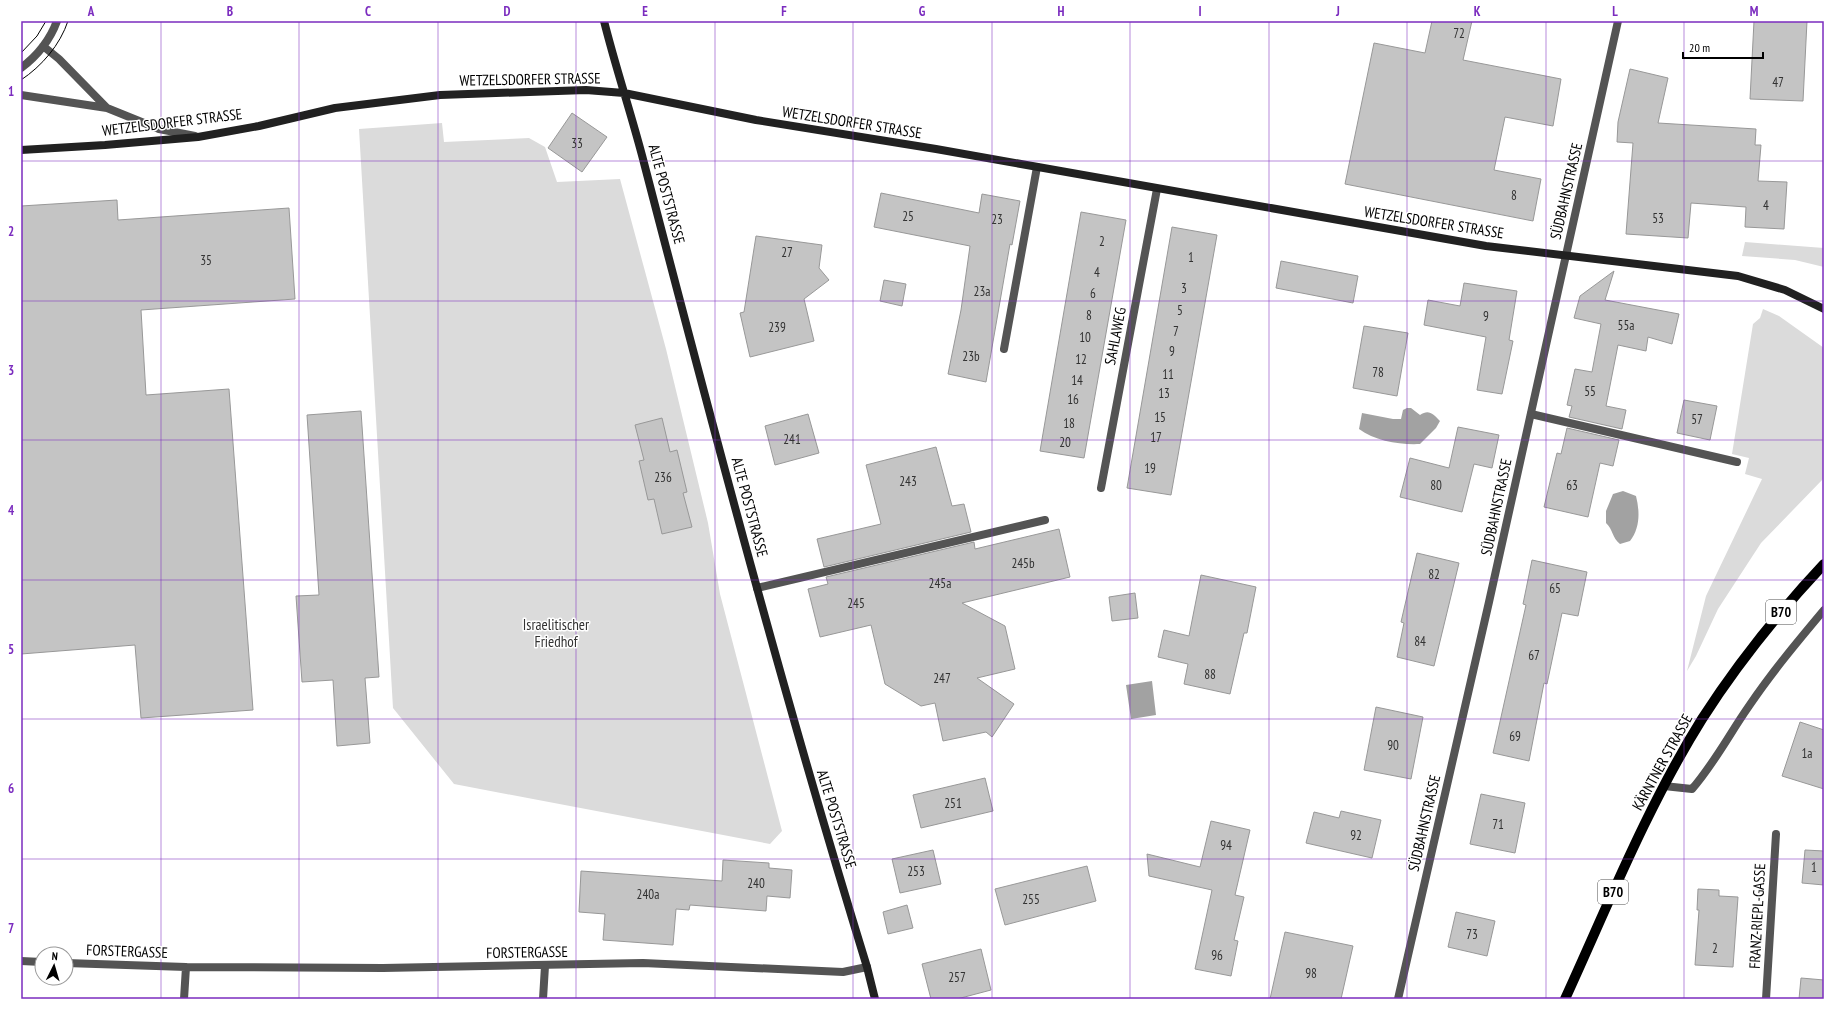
<svg xmlns="http://www.w3.org/2000/svg" width="1845" height="1020" viewBox="0 0 1845 1020" font-family="'PT Sans Narrow',sans-serif">
  <style>
    .green { fill: #dbdbdb }
    .water { fill: #a2a2a2 }
    .building { fill: #c4c4c4; stroke: #989898 }
    .lines { fill: none; stroke-linecap: round; stroke-linejoin: round }
    .lane { stroke: #545454; stroke-width: 8 }
    .street { stroke: #545454; stroke-width: 8 }
    .secondary { stroke: #212121; stroke-width: 8 }
    .primary { stroke: #000; stroke-width: 10 }
    .tram { stroke: #000; stroke-width: 1 }
    .grid { fill: none; stroke: #7b2cbf; stroke-width: 1; stroke-opacity: 0.55 }
    .labels { text-anchor: middle; dominant-baseline: central; stroke-width: 3; stroke-linejoin: round; paint-order: stroke }
    .number-label { font-size: 13px; fill: #313131 }
    .shield { fill: #fff; stroke: #4c4c4c; stroke-width: 1 }
    .shield-label { font-size: 14px; font-weight: bold; fill: #000 }
    .street-label { font-size: 15px; fill: #000; stroke: #fff }
    .park-label { font-size: 15px; fill: #323232; stroke: #fff }
    .neatline { fill: none; stroke: #7b2cbf; stroke-width: 1.5 }
    .grid-label { font-size: 13px; text-anchor: middle; font-weight: bold; fill: #7b2cbf }
  </style>
  <rect width="100%" height="100%" fill="#fff"/>
  <!-- green -->
  <path class="green" d="M 442,123 L 444,142 L 529,138 L 545,147 L 557,182 L 620,179 L 666,349 L 708,523 L 720,594 L 782,831 L 770,844 L 454,784 L 393,708 L 359,129 Z
    M 1745,242 L 1824,248 L 1824,267 L 1795,260 L 1742,256 Z
    M 1763,309 L 1779,316 L 1824,348 L 1824,478 L 1761,543 L 1718,609 L 1696,656 L 1687,671 L 1706,596 L 1762,479 L 1745,474 L 1749,458 L 1732,454 L 1753,324 L 1760,318 Z"/>
  <!-- water -->
  <path class="water" d="M 1407,408 L 1411,408 L 1420,415 C 1429,409 1433,414 1440,421 L 1436,428 L 1420,444 C 1400,445 1375,441 1359,429 L 1362,413 L 1393,419 L 1401,419 L 1403,410 Z
    M 1623,491 L 1636,496 C 1640,512 1640,528 1630,541 L 1620,544 C 1612,538 1613,529 1606,523 L 1606,511 L 1613,494 Z
    M 1152,681 L 1156,715 L 1131,719 L 1126,685 Z"/>
  <!-- building -->
  <path class="building" d="M 1432,21 L 1472,21 L 1463,60 L 1561,79 L 1553,126 L 1505,117 L 1494,170 L 1541,179 L 1533,221 L 1345,184 L 1374,43 L 1425,53 Z
    M 1754,21 L 1807,21 L 1803,101 L 1750,99 Z
    M 1630,69 L 1668,78 L 1658,123 L 1756,129 L 1755,145 L 1761,145 L 1758,181 L 1787,182 L 1784,229 L 1745,227 L 1746,207 L 1691,203 L 1688,238 L 1626,234 L 1633,143 L 1617,142 L 1618,122 Z
    M 572,113 L 607,137 L 582,172 L 548,148 Z
    M 881,193 L 979,213 L 982,194 L 1020,201 L 1012,245 L 1010,244 L 986,382 L 948,374 L 961,310 L 970,246 L 874,227 Z
    M 117,200 L 118,220 L 289,208 L 295,299 L 141,310 L 146,395 L 229,389 L 253,710 L 141,718 L 135,645 L 21,654 L 21,206 Z
    M 1081,212 L 1126,220 L 1084,458 L 1040,451 Z
    M 1172,227 L 1217,235 L 1171,495 L 1127,488 Z
    M 756,236 L 822,245 L 819,268 L 829,280 L 804,299 L 814,341 L 750,357 L 740,313 L 744,312 Z
    M 1281,261 L 1358,276 L 1353,303 L 1276,288 Z
    M 1614,271 L 1605,300 L 1679,314 L 1672,344 L 1648,337 L 1646,351 L 1618,345 L 1606,406 L 1626,410 L 1622,429 L 1569,417 L 1572,406 L 1567,405 L 1575,369 L 1592,372 L 1601,324 L 1574,318 L 1580,296 Z
    M 884,280 L 906,284 L 902,306 L 880,301 Z
    M 1464,283 L 1517,291 L 1509,340 L 1513,341 L 1502,394 L 1477,390 L 1486,337 L 1424,325 L 1428,300 L 1460,306 Z
    M 1364,326 L 1408,333 L 1397,396 L 1353,388 Z
    M 1684,400 L 1717,406 L 1710,440 L 1677,433 Z
    M 361,411 L 379,677 L 365,678 L 370,743 L 337,746 L 333,680 L 302,682 L 296,596 L 319,595 L 307,415 Z
    M 808,414 L 819,453 L 775,465 L 765,426 Z
    M 662,418 L 670,452 L 677,450 L 687,492 L 683,493 L 692,527 L 662,534 L 654,499 L 648,500 L 639,461 L 644,460 L 635,425 Z
    M 1458,427 L 1499,435 L 1492,468 L 1474,464 L 1462,512 L 1400,497 L 1410,458 L 1449,468 Z
    M 1567,428 L 1619,440 L 1613,466 L 1600,463 L 1588,517 L 1544,507 L 1557,453 L 1561,454 Z
    M 936,447 L 952,506 L 964,504 L 971,532 L 824,567 L 817,539 L 881,524 L 866,465 Z
    M 1059,529 L 1070,577 L 962,603 L 1005,626 L 1015,669 L 977,678 L 1014,704 L 992,737 L 986,732 L 943,741 L 935,703 L 921,706 L 885,684 L 871,625 L 820,637 L 808,589 L 828,584 L 826,577 L 974,542 L 975,549 Z
    M 1417,553 L 1459,563 L 1434,666 L 1397,657 L 1404,623 L 1401,622 Z
    M 1532,560 L 1587,572 L 1578,616 L 1562,613 L 1547,684 L 1544,683 L 1529,761 L 1493,753 L 1526,605 L 1523,604 Z
    M 1201,575 L 1256,587 L 1247,633 L 1244,633 L 1230,694 L 1184,684 L 1188,664 L 1158,657 L 1164,630 L 1189,636 Z
    M 1135,593 L 1138,618 L 1112,621 L 1109,597 Z
    M 1376,707 L 1423,717 L 1411,779 L 1364,770 Z
    M 1800,722 L 1824,730 L 1824,789 L 1782,776 Z
    M 985,778 L 993,811 L 921,828 L 913,795 Z
    M 1481,794 L 1525,803 L 1515,853 L 1470,844 Z
    M 1341,811 L 1381,820 L 1372,858 L 1306,843 L 1314,812 L 1339,818 Z
    M 1211,821 L 1250,830 L 1235,895 L 1244,897 L 1234,940 L 1238,941 L 1231,976 L 1195,969 L 1212,890 L 1149,876 L 1147,854 L 1200,867 Z
    M 933,850 L 941,884 L 900,893 L 892,859 Z
    M 1805,850 L 1824,851 L 1824,885 L 1802,883 Z
    M 723,860 L 769,863 L 769,868 L 792,870 L 790,898 L 767,896 L 766,911 L 690,905 L 689,910 L 676,909 L 673,945 L 603,940 L 605,914 L 579,912 L 581,871 L 722,881 Z
    M 1087,866 L 1096,901 L 1005,925 L 995,889 Z
    M 1698,889 L 1719,890 L 1719,896 L 1738,897 L 1733,967 L 1695,965 L 1699,910 L 1697,910 Z
    M 907,905 L 913,928 L 888,934 L 883,912 Z
    M 1456,912 L 1495,921 L 1487,956 L 1448,947 Z
    M 1285,932 L 1353,946 L 1341,999 L 1270,999 Z
    M 981,949 L 991,990 L 957,999 L 931,999 L 922,964 Z
    M 1801,978 L 1824,980 L 1824,999 L 1799,999 Z"/>
  <g class="lines">
    <!-- lane -->
    <path class="lane" d="M 43,46 L 59,59 L 107,108
      M 21,68 C 37,56 50,40 57,21
      M 21,95 L 107,108 L 159,129 L 195,136
      M 1004,349 L 1037,167
      M 1531,414 L 1737,462
      M 1101,488 L 1157,189
      M 757,588 L 1045,520
      M 1664,786 L 1692,789 C 1714,764 1730,733 1749,706 C 1772,672 1798,641 1824,610"/>
    <!-- street -->
    <path class="street" d="M 21,961 L 42,962
      M 66,963 L 186,967 L 383,968 L 643,963 L 843,972 L 867,967
      M 184,999 L 186,967
      M 543,999 L 545,966
      M 1398,999 L 1489,602 L 1618,21
      M 1766,999 L 1776,834"/>
    <!-- secondary -->
    <path class="secondary" d="M 604,21 C 616,69 632,116 644,163 C 714,432 785,701 867,967 L 875,999
      M 21,150 L 105,145 L 198,137 L 259,126 L 335,108 L 440,95 L 586,90 L 624,93 L 756,120 L 936,149 L 1486,246 L 1738,276 L 1785,290 L 1824,309"/>
    <!-- primary -->
    <path class="primary" d="M 1565,999 C 1608,905 1647,807 1702,719 C 1738,663 1779,612 1824,564"/>
    <!-- tram -->
    <path class="tram" d="M 21,53 L 37,36 L 46,21
      M 21,80 C 42,66 60,45 68,21"/>
  </g>
  <!-- grid -->
  <path class="grid" d="M 161,21 L 161,999M 299,21 L 299,999M 438,21 L 438,999M 576,21 L 576,999M 715,21 L 715,999M 853,21 L 853,999M 992,21 L 992,999M 1130,21 L 1130,999M 1269,21 L 1269,999M 1407,21 L 1407,999M 1546,21 L 1546,999M 1684,21 L 1684,999M 21,161 L 1824,161M 21,301 L 1824,301M 21,440 L 1824,440M 21,580 L 1824,580M 21,719 L 1824,719M 21,859 L 1824,859"/>
  <g class="labels">
    <!-- number labels -->
    <g class="number-label">
      <text x="1459" y="33">72</text>
      <text x="1778" y="82">47</text>
      <text x="577" y="143">33</text>
      <text x="1514" y="195">8</text>
      <text x="1766" y="205">4</text>
      <text x="908" y="216">25</text>
      <text x="1658" y="218">53</text>
      <text x="997" y="219">23</text>
      <text x="1102" y="241">2</text>
      <text x="787" y="252">27</text>
      <text x="1191" y="257">1</text>
      <text x="206" y="260">35</text>
      <text x="1097" y="272">4</text>
      <text x="1184" y="288">3</text>
      <text x="982" y="291">23a</text>
      <text x="1093" y="293">6</text>
      <text x="1180" y="310">5</text>
      <text x="1089" y="315">8</text>
      <text x="1486" y="316">9</text>
      <text x="1626" y="325">55a</text>
      <text x="777" y="327">239</text>
      <text x="1176" y="331">7</text>
      <text x="1085" y="337">10</text>
      <text x="1172" y="351">9</text>
      <text x="971" y="356">23b</text>
      <text x="1081" y="359">12</text>
      <text x="1378" y="372">78</text>
      <text x="1168" y="374">11</text>
      <text x="1077" y="380">14</text>
      <text x="1590" y="391">55</text>
      <text x="1164" y="393">13</text>
      <text x="1073" y="399">16</text>
      <text x="1160" y="417">15</text>
      <text x="1697" y="419">57</text>
      <text x="1069" y="423">18</text>
      <text x="1156" y="437">17</text>
      <text x="792" y="439">241</text>
      <text x="1065" y="442">20</text>
      <text x="1150" y="468">19</text>
      <text x="663" y="477">236</text>
      <text x="908" y="481">243</text>
      <text x="1436" y="485">80</text>
      <text x="1572" y="485">63</text>
      <text x="1023" y="563">245b</text>
      <text x="1434" y="574">82</text>
      <text x="940" y="583">245a</text>
      <text x="1555" y="588">65</text>
      <text x="856" y="603">245</text>
      <text x="1420" y="641">84</text>
      <text x="1534" y="655">67</text>
      <text x="1210" y="674">88</text>
      <text x="942" y="678">247</text>
      <text x="1515" y="736">69</text>
      <text x="1393" y="745">90</text>
      <text x="1807" y="753">1a</text>
      <text x="953" y="803">251</text>
      <text x="1498" y="824">71</text>
      <text x="1356" y="835">92</text>
      <text x="1226" y="845">94</text>
      <text x="1814" y="867">1</text>
      <text x="916" y="871">253</text>
      <text x="756" y="883">240</text>
      <text x="648" y="894">240a</text>
      <text x="1031" y="899">255</text>
      <text x="1472" y="934">73</text>
      <text x="1715" y="948">2</text>
      <text x="1217" y="955">96</text>
      <text x="1311" y="973">98</text>
      <text x="957" y="977">257</text>
    </g>
    <!-- shield labels -->
    <g class="shield">
      <rect x="1766" y="600" width="30" height="24" rx="3"/>
      <rect x="1598" y="880" width="30" height="24" rx="3"/>
    </g>
    <g class="shield-label">
      <text x="1781" y="612">B70</text>
      <text x="1613" y="892">B70</text>
    </g>
    <!-- street labels -->
    <g class="street-label">
      <text transform="translate(530 79) rotate(-1)">WETZELSDORFER STRASSE</text>
      <text transform="translate(172 122) rotate(-7)">WETZELSDORFER STRASSE</text>
      <text transform="translate(852 122) rotate(9)">WETZELSDORFER STRASSE</text>
      <text transform="translate(1566 191) rotate(-77)">SÜDBAHNSTRASSE</text>
      <text transform="translate(667 194) rotate(75)">ALTE POSTSTRASSE</text>
      <text transform="translate(1434 222) rotate(9)">WETZELSDORFER STRASSE</text>
      <text transform="translate(1115 336) rotate(-79)">SAHLAWEG</text>
      <text transform="translate(750 507) rotate(75)">ALTE POSTSTRASSE</text>
      <text transform="translate(1496 507) rotate(-78)">SÜDBAHNSTRASSE</text>
      <text transform="translate(1662 762) rotate(-61)">KÄRNTNER STRASSE</text>
      <text transform="translate(837 819) rotate(73)">ALTE POSTSTRASSE</text>
      <text transform="translate(1424 823) rotate(-77)">SÜDBAHNSTRASSE</text>
      <text transform="translate(1757 916) rotate(-87)">FRANZ-RIEPL-GASSE</text>
      <text transform="translate(127 951) rotate(2)">FORSTERGASSE</text>
      <text transform="translate(527 952) rotate(-1)">FORSTERGASSE</text>
    </g>
    <!-- park labels -->
    <g class="park-label">
      <text x="556" y="624">Israelitischer<tspan x="556" dy="17">Friedhof</tspan></text>
    </g>
  </g>
  <!-- border -->
  <rect width="1845" height="1020" fill="none" stroke="#ffffff" stroke-width="44"/>
  <!-- north arrow -->
  <g transform="translate(54 966) rotate(5)"><circle r="19" fill="#ffffff" stroke="#999999"/>
  <path d="M0-3L7 15L0 10L-7 15Z" fill="#000000"/>
  <text y="-6" font-size="11" font-weight="bold" text-anchor="middle" fill="#000000">N</text>
  </g>
  <!-- scale -->
  <path d="M1683 52v6h80v-6" fill="none" stroke="#000000" stroke-width="2"/>
  <text x="1689" y="52" font-size="12" fill="#000000" stroke="#ffffff" stroke-width="3" paint-order="stroke">20 m</text>
  <rect x="22" y="22" width="1801" height="976" class="neatline"/>
  <g class="grid-label">
    <text x="91" y="16">A</text>
    <text x="230" y="16">B</text>
    <text x="368" y="16">C</text>
    <text x="507" y="16">D</text>
    <text x="645" y="16">E</text>
    <text x="784" y="16">F</text>
    <text x="922" y="16">G</text>
    <text x="1061" y="16">H</text>
    <text x="1200" y="16">I</text>
    <text x="1338" y="16">J</text>
    <text x="1477" y="16">K</text>
    <text x="1615" y="16">L</text>
    <text x="1754" y="16">M</text>
    <text x="11" y="96">1</text>
    <text x="11" y="236">2</text>
    <text x="11" y="375">3</text>
    <text x="11" y="515">4</text>
    <text x="11" y="654">5</text>
    <text x="11" y="793">6</text>
    <text x="11" y="933">7</text>
  </g>
</svg>
